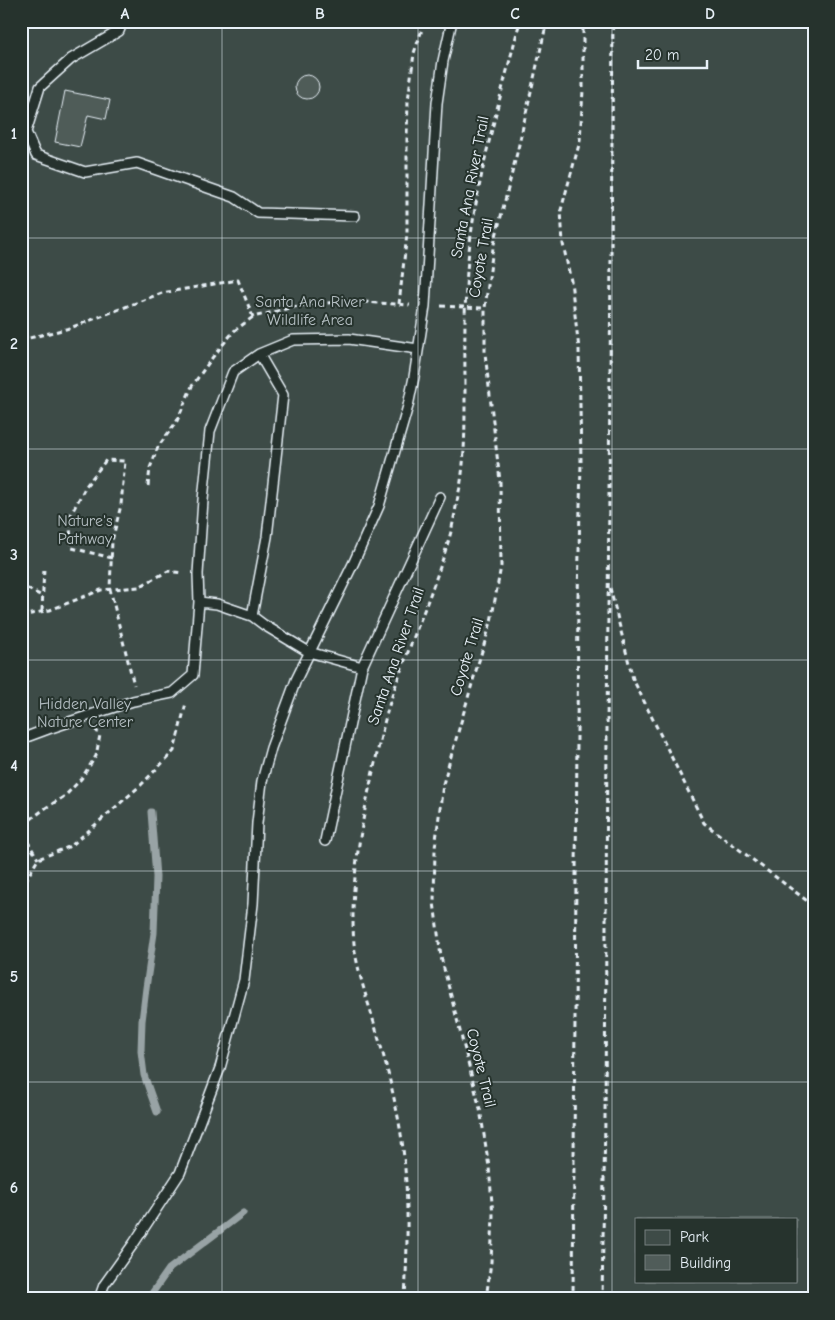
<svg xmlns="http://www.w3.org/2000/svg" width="835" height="1320" viewBox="0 0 835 1320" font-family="'Comic Neue',sans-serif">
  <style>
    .green { fill: #3e4b47; stroke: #939ea0; fill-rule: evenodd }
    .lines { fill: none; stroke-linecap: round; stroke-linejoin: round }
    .stream { stroke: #98a3a5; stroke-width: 7 }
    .building { fill: #505c59; stroke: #e8f1f8 }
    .service-casing { stroke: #e8f1f8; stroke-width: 12 }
    .path { stroke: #e8f1f8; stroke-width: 3; stroke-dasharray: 5 4; stroke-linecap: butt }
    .service { stroke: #26332d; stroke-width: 9 }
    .grid { fill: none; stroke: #e8f1f8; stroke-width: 1; stroke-opacity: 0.55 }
    .labels { text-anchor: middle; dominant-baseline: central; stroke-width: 4; stroke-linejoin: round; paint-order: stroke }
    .street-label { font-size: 16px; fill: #e8f1f8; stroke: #26332d }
    .park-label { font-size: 16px; fill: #b5bfc3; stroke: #26332d }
    .neatline { fill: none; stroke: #e8f1f8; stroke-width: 2 }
    .grid-label { font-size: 16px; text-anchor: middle; font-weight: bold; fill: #e8f1f8 }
  </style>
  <rect width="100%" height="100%" fill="#26332d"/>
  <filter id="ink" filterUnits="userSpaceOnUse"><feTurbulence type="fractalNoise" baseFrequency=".02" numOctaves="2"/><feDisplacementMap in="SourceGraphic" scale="10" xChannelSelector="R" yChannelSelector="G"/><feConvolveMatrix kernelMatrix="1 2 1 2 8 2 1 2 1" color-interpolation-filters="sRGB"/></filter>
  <g filter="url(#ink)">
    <!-- green -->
    <path class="green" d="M 21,21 L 814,21 L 814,1299 L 21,1299 ZM 636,1219 L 796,1219 L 796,1281 L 636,1281 Z"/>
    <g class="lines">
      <!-- stream -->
      <path class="stream" d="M 151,812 L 156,877 L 154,933 L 146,988 L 142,1021 L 141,1051 L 144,1075 L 157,1112
        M 148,1299 L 169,1269 L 243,1213"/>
    </g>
    <!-- building -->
    <path class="building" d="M295 87a12 12 0 1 1 24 0a12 12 0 1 1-24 0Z
      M 65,91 L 110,100 L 106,119 L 88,115 L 80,147 L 55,142 Z"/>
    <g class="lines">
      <defs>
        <path id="service" d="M 123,21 L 119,31 L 71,59 L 40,87 L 26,132 L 36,155 L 85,172 L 137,163 L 234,197 L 258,213 L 355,216
          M 199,602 L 198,574 L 203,500 L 210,431 L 233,372 L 259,354 L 293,340 L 349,339 L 418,349
          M 252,616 L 267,537 L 283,395 L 259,354
          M 362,667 L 440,497
          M 21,739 L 48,729 L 133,701 L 172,693 L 193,675 L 199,602 L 217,604 L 252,616 L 264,625 L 309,652 L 362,667 L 325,841
          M 99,1299 L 104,1285 L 134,1243 L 180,1173 L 220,1068 L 244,980 L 253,904 L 257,823 L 262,781 L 271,748 L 296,680 L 354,562 L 379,506 L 408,406 L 414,377 L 425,306 L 437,103 L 443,61 L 452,21"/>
      </defs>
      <!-- service casing -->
      <use href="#service" class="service-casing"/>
      <!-- path -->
      <path class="path" d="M 399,304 L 407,234 L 407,137 L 408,101 L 414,53 L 425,21
        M 441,306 L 484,308
        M 21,340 L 70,328 L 162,293 L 238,280 L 253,317 L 298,306 L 348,301 L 410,305
        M 148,486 L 150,468 L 158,447 L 177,421 L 192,386 L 212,358 L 234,331 L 253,317
        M 112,558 L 72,548 L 69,518 L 86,486 L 106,460 L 125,461 L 121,505 L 112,541 L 110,589 L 134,685
        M 21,582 L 28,589 L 42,596
        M 610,588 L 633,679 L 704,823 L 814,906
        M 42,611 L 44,568
        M 21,616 L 50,610 L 101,590 L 139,587 L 168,571 L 182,573
        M 25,837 L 31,819 L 47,807 L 65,796 L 81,779 L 96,756 L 100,735 L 95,729
        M 21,839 L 25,837 L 38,859
        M 21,889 L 38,859 L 71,846 L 141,785 L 174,751 L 186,703
        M 405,1299 C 408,1234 410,1167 395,1103 C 390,1080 384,1056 377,1033 C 370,1008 361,983 356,957 C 353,943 353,926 353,912 C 354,865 362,821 372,776 C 378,750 383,724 391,699 C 409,645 433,593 449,539 C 454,522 456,504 460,487 C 465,460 465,424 465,396 C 465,354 464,313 467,271 C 474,186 499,103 520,21
        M 486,1299 L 491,1262 L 493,1215 L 489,1167 L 480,1109 L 441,957 L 434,902 L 435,848 L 443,784 L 474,677 L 491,622 L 501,566 L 500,481 L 485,353 L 485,308 L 493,248 L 517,153 L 547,21
        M 573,1299 L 578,597 L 581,462 L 579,349 L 571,281 L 563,244 L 561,210 L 580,141 L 583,90 L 583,21
        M 602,1299 L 605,1119 L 607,731 L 613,21"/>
      <!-- service -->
      <use href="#service" class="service"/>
    </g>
  </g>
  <!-- grid -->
  <path class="grid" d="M 222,21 L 222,1299M 418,21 L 418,1299M 612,21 L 612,1299M 21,238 L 814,238M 21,449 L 814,449M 21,660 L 814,660M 21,871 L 814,871M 21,1082 L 814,1082"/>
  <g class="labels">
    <!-- street labels -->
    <g class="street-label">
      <text transform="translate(470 187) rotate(-79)">Santa Ana River Trail</text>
      <text transform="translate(481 258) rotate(-80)">Coyote Trail</text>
      <text transform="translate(396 656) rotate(-71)">Santa Ana River Trail</text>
      <text transform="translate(467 657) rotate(-73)">Coyote Trail</text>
      <text transform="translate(481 1068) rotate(76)">Coyote Trail</text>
    </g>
    <!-- park labels -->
    <g class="park-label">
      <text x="310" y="302">Santa Ana River<tspan x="310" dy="18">Wildlife Area</tspan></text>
      <text x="85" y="521">Nature's<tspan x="85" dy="18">Pathway</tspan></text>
      <text x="85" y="704">Hidden Valley<tspan x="85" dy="18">Nature Center</tspan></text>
    </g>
  </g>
  <!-- margin -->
  <rect width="835" height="1320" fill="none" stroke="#26332d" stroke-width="55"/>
  <!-- legend -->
  <rect x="635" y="1218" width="162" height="65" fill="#26332d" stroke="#747f7e"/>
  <rect x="645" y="1230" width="25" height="15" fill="#3e4b47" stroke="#747f7e"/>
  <text x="680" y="1242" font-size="15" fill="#e8f1f8">Park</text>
  <rect x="645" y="1255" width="25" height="15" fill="#505c59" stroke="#747f7e"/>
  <text x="680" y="1268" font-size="15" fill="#e8f1f8">Building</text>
  <!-- scale -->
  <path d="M638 60v8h69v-8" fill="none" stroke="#e8f1f8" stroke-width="2.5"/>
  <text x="645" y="60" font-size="15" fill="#e8f1f8" stroke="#26332d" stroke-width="4" paint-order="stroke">20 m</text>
  <rect x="28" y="28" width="780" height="1264" class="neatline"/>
  <g class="grid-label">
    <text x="125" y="19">A</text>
    <text x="320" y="19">B</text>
    <text x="515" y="19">C</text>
    <text x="710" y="19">D</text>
    <text x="14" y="139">1</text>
    <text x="14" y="349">2</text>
    <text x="14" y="560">3</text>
    <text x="14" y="771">4</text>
    <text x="14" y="982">5</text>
    <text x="14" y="1193">6</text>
  </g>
</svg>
